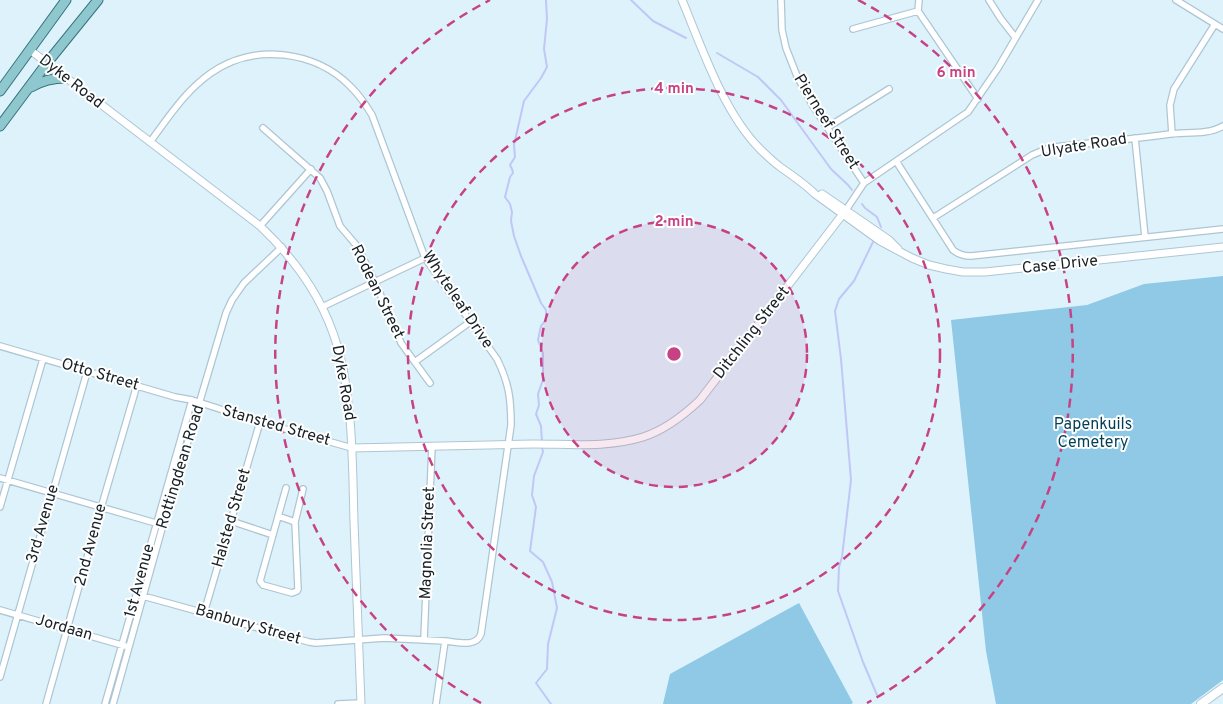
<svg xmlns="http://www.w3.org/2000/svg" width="1223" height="704" viewBox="0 0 1223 704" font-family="Overpass,sans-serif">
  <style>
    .green { fill: #8fc9e6 }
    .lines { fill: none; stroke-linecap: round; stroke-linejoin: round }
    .stream { stroke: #c0c7f7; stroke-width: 2 }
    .minor-casing { stroke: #aec6d3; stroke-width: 8 }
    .tertiary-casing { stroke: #aec6d3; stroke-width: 9 }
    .secondary-casing { stroke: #aec6d3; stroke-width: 10 }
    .primary-casing { stroke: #34747d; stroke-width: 11 }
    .minor { stroke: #fff; stroke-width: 5.5 }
    .tertiary { stroke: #fff; stroke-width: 7 }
    .secondary { stroke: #fff; stroke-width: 8 }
    .primary { stroke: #8ec7cd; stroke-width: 9 }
    .ring { fill: none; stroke: #c74285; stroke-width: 2.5; stroke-dasharray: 9 6 }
    .labels { text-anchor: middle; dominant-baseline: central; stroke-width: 4; stroke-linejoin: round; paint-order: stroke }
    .street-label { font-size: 16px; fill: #172125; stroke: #fff }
    .park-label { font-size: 16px; fill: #003f56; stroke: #fff }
    .centre { fill: #c74285; stroke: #fff; stroke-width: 2.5 }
    .ring-label { font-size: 15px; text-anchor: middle; font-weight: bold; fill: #c74285; stroke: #fff; stroke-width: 4; stroke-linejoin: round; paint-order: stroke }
  </style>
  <rect width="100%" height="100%" fill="#def2fc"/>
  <!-- green -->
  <path class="green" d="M 1223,276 L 1223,680 L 1191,704 L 996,704 L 986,651 L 951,320 L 1087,305 L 1144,284 Z
    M 799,603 L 853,703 L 851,704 L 663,704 L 670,674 Z"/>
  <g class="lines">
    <!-- stream -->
    <path class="stream" d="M 631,0 L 653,21 L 686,38
      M 717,53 L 758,77 L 781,100 L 831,169 L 848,185 L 852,190
      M 862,204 L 865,208 L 877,217 L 881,227
      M 873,242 L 854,281 L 839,299 L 835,311 L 841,359 L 851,480 L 842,557 L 839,567 L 838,591 L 863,662 L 877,695
      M 542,442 L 541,426 L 536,414 L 539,405 L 538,394 L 543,380 L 543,353 L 538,340 L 541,326 L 546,320 L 546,310 L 541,303 L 521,256 L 514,236 L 511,221 L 512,212 L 510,204 L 505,197 L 510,177 L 513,173 L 512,169 L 510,165 L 515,157 L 514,145 L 524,101 L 541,78 L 547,67 L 544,49 L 547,19 L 546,0
      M 542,447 L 543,452 L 534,476 L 532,495 L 536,507 L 530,551 L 543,562 L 552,582 L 557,608 L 548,644 L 547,669 L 536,683 L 551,704"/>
    <defs>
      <path id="minor" d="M 781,0 L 782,30 L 786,48 L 797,76 L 813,106 L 864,183
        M 919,0 L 918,11 L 978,99
        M 989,0 L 1001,19 L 1015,37
        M 1176,0 L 1223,29
        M 853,29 L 918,11
        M 828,127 L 889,89
        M 263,128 L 320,178 L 327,191 L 340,226 L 357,246 L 375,282 L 401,343 L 430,383
        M 1172,134 L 1170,105 L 1174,89 L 1215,24
        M 1135,138 L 1145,237
        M 150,142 C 168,118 185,91 211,73 C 253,43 315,50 351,87 C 359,95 366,105 372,115 L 425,258 L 497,359 C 509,383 511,399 511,425 L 481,634 C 476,648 457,642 445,641 L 436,704
        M 896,161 L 953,250 C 959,255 964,256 971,256 L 1223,229
        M 846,210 L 864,183 L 968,112 L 998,68 L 1038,0
        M 933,218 L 1032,155 L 1044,150 L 1054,147 C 1093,143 1131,139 1170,134 C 1187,132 1208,135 1223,126
        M 260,226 L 311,169
        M 322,307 L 425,258
        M 0,346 L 175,397 L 192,400 L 260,422 L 352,448
        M 416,361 L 470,322
        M 0,478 L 159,524
        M 286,488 L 260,581 L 263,585 L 292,593 L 297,591 L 298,589 L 295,522 L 303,489
        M 0,507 L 43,359
        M 278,516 L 295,522
        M 231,521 L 273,535
        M 143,596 L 309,642 L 316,643 L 384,638 L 445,641
        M 0,610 L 125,646
        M 204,613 L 260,422
        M 424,639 L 432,446
        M 0,677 L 87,372
        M 46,704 L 101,508 L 137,385
        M 105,704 L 192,400
        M 113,704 L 163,525 L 226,313 L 232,300 L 244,283 L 282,247
        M 338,704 L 361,703"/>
      <path id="tertiary" d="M 682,0 C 702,48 723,111 759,148 C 765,154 772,161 779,166 C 791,175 804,183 815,194 L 880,241 L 912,258 L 929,265 L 946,269 L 963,272 L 985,272 L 1223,247
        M 30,50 L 260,226 C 295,259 323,298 337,345 C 345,370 347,395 350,420 C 353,454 353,488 354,522 C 356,583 359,643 361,704
        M 822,194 L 889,240 L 898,249
        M 352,448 C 413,447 473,445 534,444 C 570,444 608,448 643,437 C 665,430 683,416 700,400 L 846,210"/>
      <path id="secondary" d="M 1201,704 L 1223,688"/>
      <path id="primary" d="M 31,87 C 43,80 53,78 66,78
        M 0,91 L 66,0
        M 0,126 L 47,63 L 98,0"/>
    </defs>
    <!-- minor casing -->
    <use href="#minor" class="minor-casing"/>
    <!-- tertiary casing -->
    <use href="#tertiary" class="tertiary-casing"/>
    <!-- secondary casing -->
    <use href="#secondary" class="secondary-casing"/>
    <!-- primary casing -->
    <use href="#primary" class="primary-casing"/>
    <!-- minor -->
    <use href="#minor" class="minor"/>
    <!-- tertiary -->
    <use href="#tertiary" class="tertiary"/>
    <!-- secondary -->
    <use href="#secondary" class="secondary"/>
    <!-- primary -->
    <use href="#primary" class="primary"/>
  </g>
  <!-- distance rings -->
  <circle cx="674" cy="354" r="133" fill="#c74285" fill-opacity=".12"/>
  <g class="ring">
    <circle cx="674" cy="354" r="133"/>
    <circle cx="674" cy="354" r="266"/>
    <path d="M481 703A399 399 0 0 1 490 0M858 0A399 399 0 0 1 867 703"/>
  </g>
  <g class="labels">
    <!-- street labels -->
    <g class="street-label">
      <text transform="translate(71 82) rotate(38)">Dyke Road</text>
      <text transform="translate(826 122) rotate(58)">Pierneef Street</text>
      <text transform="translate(1084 146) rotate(-9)">Ulyate Road</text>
      <text transform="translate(1060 265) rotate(-6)">Case Drive</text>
      <text transform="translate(377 292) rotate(64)">Rodean Street</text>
      <text transform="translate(457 300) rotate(56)">Whyteleaf Drive</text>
      <text transform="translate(752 333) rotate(-52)">Ditchling Street</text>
      <text transform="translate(100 375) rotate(16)">Otto Street</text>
      <text transform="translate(343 383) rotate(80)">Dyke Road</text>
      <text transform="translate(276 426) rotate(16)">Stansted Street</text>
      <text transform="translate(181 467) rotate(-73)">Rottingdean Road</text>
      <text transform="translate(232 518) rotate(-74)">Halsted Street</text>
      <text transform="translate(43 524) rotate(-74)">3rd Avenue</text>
      <text transform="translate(428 543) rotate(-88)">Magnolia Street</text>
      <text transform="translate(91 545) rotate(-75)">2nd Avenue</text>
      <text transform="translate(140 581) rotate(-75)">1st Avenue</text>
      <text transform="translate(248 625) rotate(16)">Banbury Street</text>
      <text transform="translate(64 628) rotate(16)">Jordaan</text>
    </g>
    <!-- park labels -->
    <g class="park-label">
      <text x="1093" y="425">Papenkuils<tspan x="1093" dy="18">Cemetery</tspan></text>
    </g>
  </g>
  <circle cx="674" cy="354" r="8" class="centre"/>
  <g class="ring-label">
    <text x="956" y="77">6 min</text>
    <text x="674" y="93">4 min</text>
    <text x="674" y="226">2 min</text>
  </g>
</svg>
